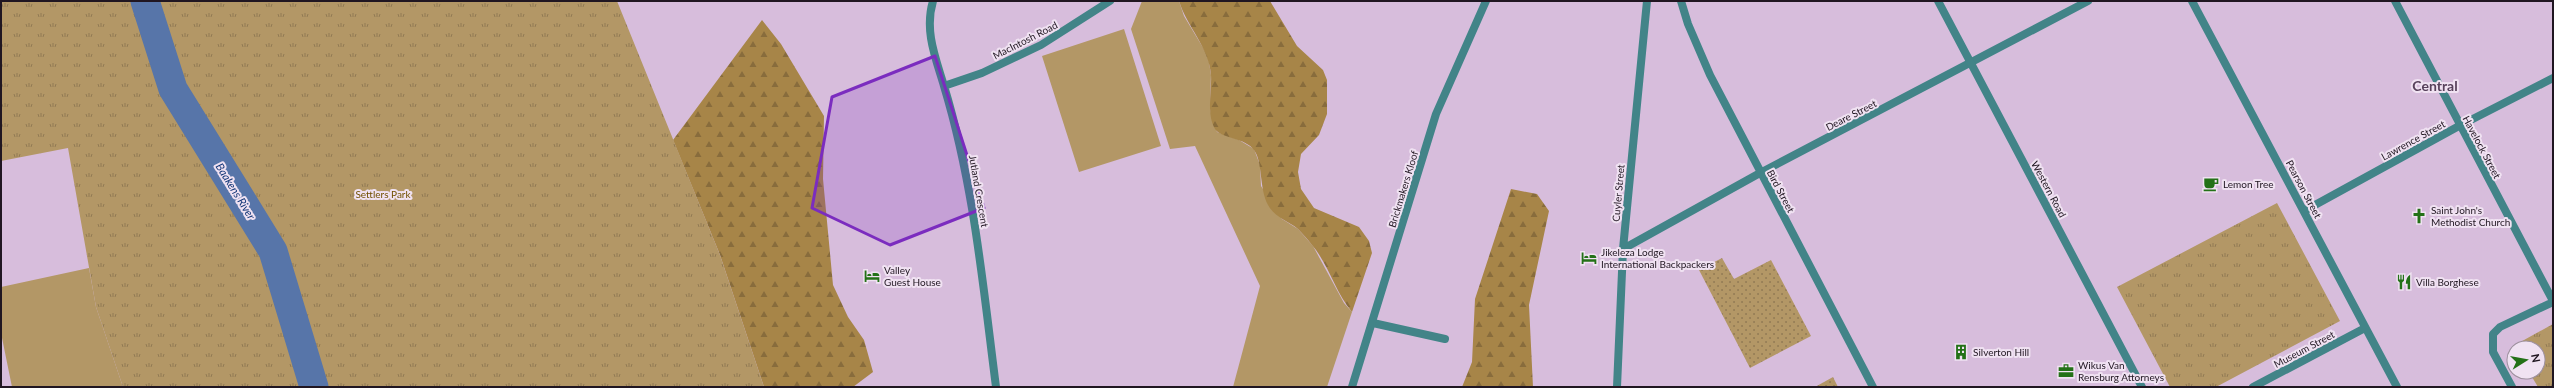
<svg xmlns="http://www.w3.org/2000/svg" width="2554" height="388" viewBox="0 0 2554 388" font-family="Lato,sans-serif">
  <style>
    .grass { fill: #b39766 }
    .forest { fill: url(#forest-firs) }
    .park { fill: url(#park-tufts) }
    .garden { fill: url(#garden-dots) }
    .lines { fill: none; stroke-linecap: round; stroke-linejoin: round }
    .river { stroke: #5775a9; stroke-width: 29 }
    .minor { stroke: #428488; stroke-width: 8 }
    .tertiary { stroke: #428488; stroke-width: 8 }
    .marked { fill: #7b2cbf; fill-opacity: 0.2; stroke: #7b2cbf; stroke-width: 3; stroke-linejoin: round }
    .labels { text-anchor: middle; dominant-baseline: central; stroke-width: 4; stroke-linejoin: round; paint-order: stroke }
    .street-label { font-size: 10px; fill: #201621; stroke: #f0e2f2 }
    .poi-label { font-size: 10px; fill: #201621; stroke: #f0e2f2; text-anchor: start }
    .park-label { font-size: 10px; fill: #715000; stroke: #f0e2f2 }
    .water-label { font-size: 11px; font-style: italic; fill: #123677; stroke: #f0e2f2 }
    .district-label { font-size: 14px; font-weight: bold; fill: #57415b; stroke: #f0e2f2 }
  </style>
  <defs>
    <pattern id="forest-firs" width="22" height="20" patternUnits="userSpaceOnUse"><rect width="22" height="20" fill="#a78548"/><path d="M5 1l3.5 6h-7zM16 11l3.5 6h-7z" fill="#886c3c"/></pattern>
    <pattern id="park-tufts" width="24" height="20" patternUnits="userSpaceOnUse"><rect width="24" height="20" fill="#b39766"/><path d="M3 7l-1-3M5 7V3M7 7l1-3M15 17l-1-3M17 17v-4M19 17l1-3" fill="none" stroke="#917a54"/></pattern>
    <pattern id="garden-dots" width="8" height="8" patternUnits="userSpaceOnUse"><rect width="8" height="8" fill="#b39766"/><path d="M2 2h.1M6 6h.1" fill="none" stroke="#917a54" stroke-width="1.8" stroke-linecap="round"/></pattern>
  </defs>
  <rect width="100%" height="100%" fill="#d7bddc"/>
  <!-- grass -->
  <path class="grass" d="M 1142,1 L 1179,1 L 1184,16 L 1208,56 L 1211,75 L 1210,110 L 1217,132 L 1239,140 L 1254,149 L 1260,165 L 1261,186 L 1282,219 L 1298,229 L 1313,246 L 1344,303 L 1352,312 L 1327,387 L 1233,387 L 1260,286 L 1195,146 L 1170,149 L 1131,29 Z
    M 1124,29 L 1161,146 L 1079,172 L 1042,56 Z
    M 89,268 L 96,307 L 123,387 L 12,387 L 1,333 L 1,287 Z"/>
  <!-- forest -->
  <path class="forest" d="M 1179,1 L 1270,1 L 1297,46 L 1323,70 L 1327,80 L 1327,114 L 1319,135 L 1301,154 L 1298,172 L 1301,189 L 1314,208 L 1359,227 L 1369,241 L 1372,253 L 1352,312 C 1335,292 1329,265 1312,245 C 1308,240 1303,234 1298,229 C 1288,221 1274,217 1268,205 C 1259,188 1263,162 1254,150 C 1246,138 1220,138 1215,129 C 1206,113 1212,92 1211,75 C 1209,47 1187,27 1179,1 Z
    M 762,20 L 781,44 L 824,116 L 823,179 L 833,285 L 848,317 L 864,340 L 873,372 L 853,387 L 764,387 L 720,255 L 673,140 Z
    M 1511,189 L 1537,194 L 1549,211 L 1529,305 L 1533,387 L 1462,387 L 1472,362 L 1475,299 Z"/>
  <!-- park -->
  <path class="park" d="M 1,1 L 617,1 L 720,255 L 764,387 L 123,387 L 96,307 L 68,148 L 1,161 Z
    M 2277,203 L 2340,321 L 2216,387 L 2170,387 L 2117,287 Z
    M 2553,324 L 2553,387 L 2538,387 L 2529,372 L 2538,372 L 2538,348 L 2516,348 L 2515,345 Z"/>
  <!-- garden -->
  <path class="garden" d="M 1722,258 L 1734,279 L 1771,260 L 1811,336 L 1750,368 L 1699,270 Z
    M 1833,377 L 1838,387 L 1815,387 Z"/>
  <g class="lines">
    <!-- river -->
    <path class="river" d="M 145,1 L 173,89 L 273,251 L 314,387"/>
    <!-- minor -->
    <path class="minor" d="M 933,1 C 924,31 936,59 944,86 C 974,185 983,286 996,387
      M 1681,1 L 1688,24 L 1710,75 L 1873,387
      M 2192,1 L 2397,387
      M 2395,1 L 2553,301
      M 944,86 L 982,73 L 1041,45 L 1110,1
      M 2304,211 L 2459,126 L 2553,78
      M 1623,249 L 1760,173 L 2088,1
      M 1373,323 L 1445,339
      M 1617,387 L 1623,249 L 1647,1
      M 2253,387 L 2365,328
      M 2512,387 L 2493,352 L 2493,334 L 2500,327 L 2553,302"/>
    <!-- tertiary -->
    <path class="tertiary" d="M 1938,1 L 2142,387
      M 1352,387 L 1436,114 L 1486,1"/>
  </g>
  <!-- marked area -->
  <path class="marked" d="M 935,56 L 984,208 L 890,245 L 812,208 L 832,97 Z"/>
  <!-- icons -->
  <defs>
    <symbol id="cafe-bare" viewBox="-9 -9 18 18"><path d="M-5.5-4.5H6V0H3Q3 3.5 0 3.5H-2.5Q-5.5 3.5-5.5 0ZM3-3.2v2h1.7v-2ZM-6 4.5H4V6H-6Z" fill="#237117" stroke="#f0e2f2" stroke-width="2.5" paint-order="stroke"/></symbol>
    <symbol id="church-bare" viewBox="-9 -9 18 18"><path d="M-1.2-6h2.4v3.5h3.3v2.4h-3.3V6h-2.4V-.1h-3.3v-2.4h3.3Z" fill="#237117" stroke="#f0e2f2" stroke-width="2.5" paint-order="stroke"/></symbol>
    <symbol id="hotel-bare" viewBox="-9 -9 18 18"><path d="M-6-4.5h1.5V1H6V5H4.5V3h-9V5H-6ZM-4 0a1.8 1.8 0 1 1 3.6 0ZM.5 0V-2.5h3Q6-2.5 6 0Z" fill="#237117" stroke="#f0e2f2" stroke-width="2.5" paint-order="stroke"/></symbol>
    <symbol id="restaurant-bare" viewBox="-9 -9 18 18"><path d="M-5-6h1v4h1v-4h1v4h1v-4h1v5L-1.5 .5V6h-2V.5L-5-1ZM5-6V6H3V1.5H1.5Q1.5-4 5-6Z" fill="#237117" stroke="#f0e2f2" stroke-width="2.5" paint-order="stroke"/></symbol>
    <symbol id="building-bare" viewBox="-9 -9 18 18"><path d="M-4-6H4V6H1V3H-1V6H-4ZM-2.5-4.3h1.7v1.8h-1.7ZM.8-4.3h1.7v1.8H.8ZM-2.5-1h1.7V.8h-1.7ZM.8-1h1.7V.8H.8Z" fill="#237117" stroke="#f0e2f2" stroke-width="2.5" paint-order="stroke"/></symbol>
    <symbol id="office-bare" viewBox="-9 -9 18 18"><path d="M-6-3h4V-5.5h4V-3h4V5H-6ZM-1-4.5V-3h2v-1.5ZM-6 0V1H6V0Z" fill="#237117" stroke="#f0e2f2" stroke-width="2.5" paint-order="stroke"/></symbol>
  </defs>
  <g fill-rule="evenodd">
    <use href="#cafe-bare" x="2200" y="173" width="22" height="22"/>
    <use href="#church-bare" x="2408" y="205" width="22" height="22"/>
    <use href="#hotel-bare" x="1578" y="247" width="22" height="22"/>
    <use href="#hotel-bare" x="861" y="265" width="22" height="22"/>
    <use href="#restaurant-bare" x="2393" y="271" width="22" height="22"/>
    <use href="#building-bare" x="1950" y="341" width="22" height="22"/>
    <use href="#office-bare" x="2055" y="360" width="22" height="22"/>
  </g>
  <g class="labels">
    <!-- street labels -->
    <g class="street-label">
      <text transform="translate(1025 40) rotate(-27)">MacIntosh Road</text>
      <text transform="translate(1851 115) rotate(-27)">Deare Street</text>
      <text transform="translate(2413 140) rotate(-29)">Lawrence Street</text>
      <text transform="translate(2482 147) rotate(62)">Havelock Street</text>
      <text transform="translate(1403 189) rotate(-73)">Brickmakers Kloof</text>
      <text transform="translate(2049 189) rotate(62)">Western Road</text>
      <text transform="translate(2304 189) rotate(62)">Pearson Street</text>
      <text transform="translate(979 191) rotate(80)">Jutland Crescent</text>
      <text transform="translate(1781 191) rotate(62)">Bird Street</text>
      <text transform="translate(1618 193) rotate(-85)">Cuyler Street</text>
      <text transform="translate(2304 349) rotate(-28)">Museum Street</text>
    </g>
    <!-- poi labels -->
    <g class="poi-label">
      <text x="2223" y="184">Lemon Tree</text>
      <text x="2431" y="210">Saint John's<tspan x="2431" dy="12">Methodist Church</tspan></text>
      <text x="1601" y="252">Jikeleza Lodge<tspan x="1601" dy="12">International Backpackers</tspan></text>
      <text x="884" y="270">Valley<tspan x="884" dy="12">Guest House</tspan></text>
      <text x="2416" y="282">Villa Borghese</text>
      <text x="1973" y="352">Silverton Hill</text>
      <text x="2078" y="365">Wikus Van<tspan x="2078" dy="12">Rensburg Attorneys</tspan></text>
    </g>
    <!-- park labels -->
    <g class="park-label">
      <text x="383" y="194">Settlers Park</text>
    </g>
    <!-- water labels -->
    <g class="water-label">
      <text transform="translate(236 191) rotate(58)">Baakens River</text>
    </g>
    <!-- district labels -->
    <g class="district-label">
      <text x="2435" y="85">Central</text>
    </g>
  </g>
  <!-- border -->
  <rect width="2554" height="388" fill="none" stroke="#201621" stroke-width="4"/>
  <!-- north arrow -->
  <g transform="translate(2526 360) rotate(79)"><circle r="19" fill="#f0e2f2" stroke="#9d909e"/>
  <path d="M0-3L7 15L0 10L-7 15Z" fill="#237117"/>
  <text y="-6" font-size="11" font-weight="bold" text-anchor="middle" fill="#201621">N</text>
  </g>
</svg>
